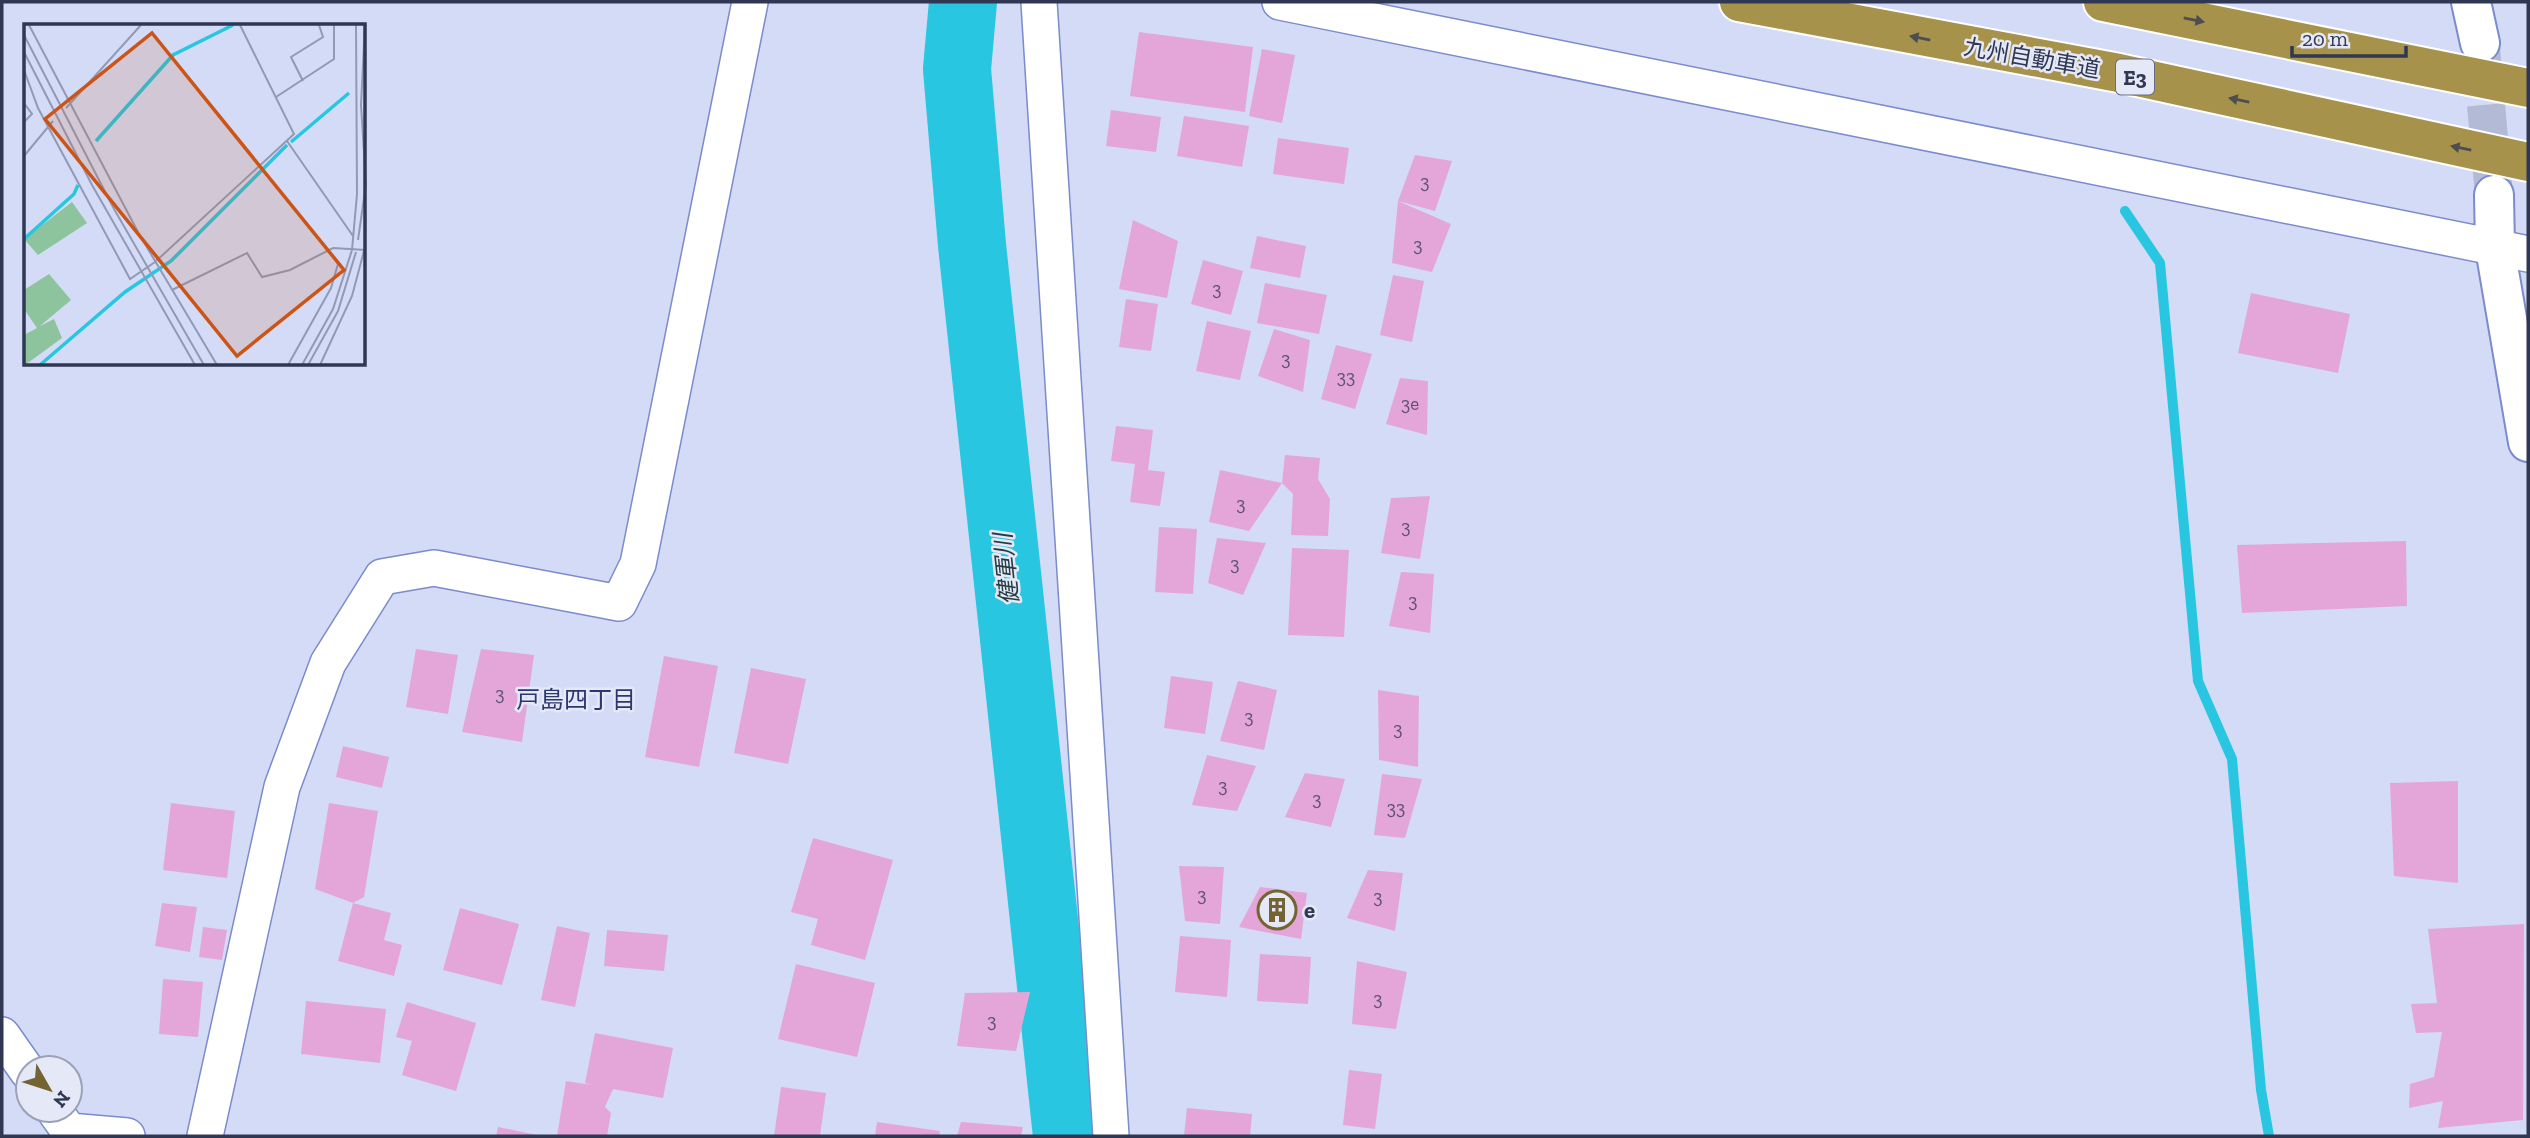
<svg xmlns="http://www.w3.org/2000/svg" width="2530" height="1138" viewBox="0 0 2530 1138" font-family="'Zilla Slab','Noto Sans JP',serif">
  <style>
    .lines { fill: none; stroke-linecap: round; stroke-linejoin: round }
    .stream { stroke: #28c6e1; stroke-width: 10 }
    .river { stroke: #28c6e1; stroke-width: 68 }
    .building { fill: #e4a6d9 }
    .tertiary-tunnel { stroke: #b2bad6; stroke-width: 38; stroke-dasharray: 38 19; stroke-linecap: butt }
    .minor-casing { stroke: #7b8bcb; stroke-width: 38 }
    .tertiary-casing { stroke: #7b8bcb; stroke-width: 42 }
    .motorway-casing { stroke: #fff; stroke-width: 42 }
    .minor { stroke: #fff; stroke-width: 35 }
    .tertiary { stroke: #fff; stroke-width: 38 }
    .motorway { stroke: #a7924b; stroke-width: 38 }
    .oneway { fill: #4e4e50 }
    .labels { text-anchor: middle; dominant-baseline: central; stroke-width: 5; stroke-linejoin: round; paint-order: stroke }
    .number-label { font-size: 19px; fill: #5d5374 }
    .shield { fill: #e4e8f7; stroke: #666c84; stroke-width: 2 }
    .shield-label { font-size: 21px; font-weight: bold; fill: #303752 }
    .street-label { font-size: 23px; fill: #303752; stroke: #e4e8f7 }
    .poi-label { font-size: 23px; font-weight: bold; fill: #303752; stroke: #e4e8f7; text-anchor: start }
    .water-label { font-size: 24px; font-style: italic; fill: #253d42; stroke: #e4e8f7 }
    .neighbourhood-label { font-size: 24px; fill: #2c3770; stroke: #e4e8f7 }
    .inset-river { fill: none; stroke: #28c6e1; stroke-width: 3.5 }
    .inset-road { fill: none; stroke: #9299b5; stroke-width: 2 }
    .view { fill: #cc5416; fill-opacity: 0.15; stroke: #cc5416; stroke-width: 3.5 }
    .inset-edge { fill: none; stroke: #303752; stroke-width: 3.5 }
  </style>
  <rect width="100%" height="100%" fill="#d3dbf7"/>
  <g class="lines">
    <!-- stream -->
    <path class="stream" d="M 2125,211 L 2160,263 L 2198,681 L 2232,759 L 2261,1090 L 2269,1136"/>
    <!-- river -->
    <path class="river" d="M 963,2 L 957,69 L 972,245 L 1067,1136"/>
  </g>
  <!-- building -->
  <path class="building" d="M 1139,32 L 1253,47 L 1245,112 L 1130,96 Z
    M 1262,49 L 1295,55 L 1282,123 L 1249,116 Z
    M 1111,110 L 1161,117 L 1156,152 L 1106,146 Z
    M 1184,116 L 1249,126 L 1242,167 L 1177,156 Z
    M 1278,138 L 1349,148 L 1344,184 L 1273,174 Z
    M 1415,155 L 1452,161 L 1435,211 L 1398,201 L 1451,224 L 1432,272 L 1392,263 L 1398,201 Z
    M 1133,220 L 1178,241 L 1167,298 L 1119,289 Z
    M 1257,236 L 1306,246 L 1300,278 L 1250,268 Z
    M 1203,260 L 1243,271 L 1231,315 L 1191,304 Z
    M 1393,275 L 1424,281 L 1412,342 L 1380,335 Z
    M 1265,283 L 1327,295 L 1319,334 L 1257,323 Z
    M 2251,293 L 2350,314 L 2338,373 L 2238,353 Z
    M 1126,299 L 1158,304 L 1151,351 L 1119,347 Z
    M 1207,321 L 1251,331 L 1240,380 L 1196,371 Z
    M 1274,329 L 1310,340 L 1303,392 L 1258,376 Z
    M 1336,345 L 1372,354 L 1355,409 L 1321,399 Z
    M 1400,378 L 1428,381 L 1427,435 L 1386,424 Z
    M 1116,426 L 1153,430 L 1148,470 L 1165,472 L 1160,506 L 1130,502 L 1135,464 L 1111,461 Z
    M 1285,455 L 1320,458 L 1318,479 L 1330,499 L 1328,536 L 1291,535 L 1293,494 L 1282,483 Z
    M 1220,470 L 1282,483 L 1249,531 L 1209,522 Z
    M 1430,496 L 1420,559 L 1381,553 L 1391,498 Z
    M 1159,527 L 1197,529 L 1193,594 L 1155,592 Z
    M 1217,538 L 1266,543 L 1243,595 L 1208,583 Z
    M 2406,541 L 2407,606 L 2242,613 L 2237,545 Z
    M 1292,548 L 1349,550 L 1344,637 L 1288,635 Z
    M 1401,572 L 1434,574 L 1430,633 L 1389,626 Z
    M 416,649 L 458,655 L 448,714 L 406,707 Z
    M 481,649 L 534,655 L 522,742 L 462,732 Z
    M 664,656 L 718,666 L 699,767 L 645,757 Z
    M 751,668 L 806,679 L 788,764 L 734,753 Z
    M 1171,676 L 1213,682 L 1205,734 L 1164,728 Z
    M 1238,681 L 1277,690 L 1264,750 L 1220,741 Z
    M 1378,690 L 1419,696 L 1418,767 L 1379,760 Z
    M 343,746 L 389,757 L 382,788 L 336,777 Z
    M 1207,755 L 1256,766 L 1237,811 L 1192,805 Z
    M 1305,773 L 1345,779 L 1331,827 L 1285,817 Z
    M 1382,774 L 1422,779 L 1405,838 L 1374,835 Z
    M 2458,781 L 2458,883 L 2394,876 L 2390,783 Z
    M 171,803 L 235,811 L 227,878 L 163,870 Z
    M 329,803 L 378,811 L 364,897 L 353,903 L 315,889 Z
    M 813,838 L 893,860 L 865,960 L 811,945 L 818,919 L 791,912 Z
    M 1179,866 L 1224,867 L 1220,924 L 1185,921 Z
    M 1368,870 L 1403,873 L 1395,931 L 1347,918 Z
    M 1260,887 L 1307,893 L 1301,939 L 1239,927 Z
    M 162,903 L 197,907 L 190,952 L 155,946 Z
    M 353,903 L 391,913 L 384,940 L 402,945 L 394,976 L 338,961 Z
    M 460,908 L 519,924 L 502,985 L 443,970 Z
    M 2524,924 L 2523,1120 L 2438,1128 L 2443,1101 L 2409,1108 L 2410,1084 L 2434,1077 L 2442,1032 L 2416,1033 L 2411,1004 L 2437,1003 L 2428,929 Z
    M 557,926 L 590,933 L 575,1007 L 541,1000 Z
    M 203,927 L 227,930 L 222,960 L 199,957 Z
    M 607,930 L 668,935 L 664,971 L 604,966 Z
    M 1180,936 L 1231,940 L 1227,997 L 1175,992 Z
    M 1260,954 L 1311,957 L 1308,1004 L 1257,1001 Z
    M 1357,961 L 1407,972 L 1396,1029 L 1352,1024 Z
    M 796,964 L 875,983 L 857,1057 L 778,1039 Z
    M 163,979 L 203,982 L 198,1037 L 159,1034 Z
    M 1030,992 L 1016,1051 L 957,1046 L 965,993 Z
    M 306,1001 L 386,1009 L 380,1063 L 301,1054 Z
    M 407,1002 L 476,1023 L 456,1091 L 402,1075 L 412,1041 L 396,1037 Z
    M 595,1033 L 673,1048 L 663,1098 L 613,1089 L 605,1107 L 611,1113 L 607,1136 L 557,1136 L 566,1081 L 592,1085 L 585,1083 Z
    M 1349,1070 L 1382,1074 L 1375,1129 L 1343,1125 Z
    M 781,1087 L 826,1093 L 820,1136 L 774,1136 Z
    M 1187,1108 L 1252,1114 L 1250,1136 L 1184,1136 Z
    M 877,1122 L 940,1131 L 939,1136 L 875,1136 Z
    M 961,1122 L 1023,1127 L 1021,1136 L 957,1136 Z
    M 498,1127 L 537,1135 L 537,1136 L 496,1136 Z"/>
  <g class="lines">
    <!-- tertiary-tunnel -->
    <path class="tertiary-tunnel" d="M 2481,48 L 2494,195"/>
    <defs>
      <path id="minor" d="M 1039,2 L 1111,1136
        M 1280,2 L 2528,254
        M 2,1035 L 28,1072
        M 54,1110 L 69,1131 L 127,1136
        M 205,1136 L 282,787 L 328,663 L 382,577 L 434,568 L 619,603 L 638,564 L 750,2"/>
      <path id="tertiary" d="M 2471,2 L 2480,43
        M 2494,195 L 2495,248 L 2528,442"/>
      <path id="motorway" d="M 1739,2 L 2119,73 L 2528,162
        M 2103,2 L 2528,88"/>
    </defs>
    <!-- minor casing -->
    <use href="#minor" class="minor-casing"/>
    <!-- tertiary casing -->
    <use href="#tertiary" class="tertiary-casing"/>
    <!-- motorway casing -->
    <use href="#motorway" class="motorway-casing"/>
    <!-- minor -->
    <use href="#minor" class="minor"/>
    <!-- tertiary -->
    <use href="#tertiary" class="tertiary"/>
    <!-- motorway -->
    <use href="#motorway" class="motorway"/>
  </g>
  <!-- one-way arrows -->
  <defs><path id="oneway-solid" d="M-6-.8H1V-3.2L6.5 0L1 3.2V.8H-6Z" transform="scale(1.75)"/></defs>
  <g class="oneway">
    <use href="#oneway-solid" transform="translate(2194 20) rotate(11)"/>
    <use href="#oneway-solid" transform="translate(1920 38) rotate(-169)"/>
    <use href="#oneway-solid" transform="translate(2239 100) rotate(-168)"/>
    <use href="#oneway-solid" transform="translate(2461 148) rotate(-168)"/>
  </g>
  <!-- icons -->
  <defs>
    <symbol id="building-ring" viewBox="-11 -11 22 22"><circle r="9.5" fill="#e4e8f7" stroke="#746432" stroke-width="1.5"/><path d="M-4-6H4V6H1V3H-1V6H-4ZM-2.5-4.3h1.7v1.8h-1.7ZM.8-4.3h1.7v1.8H.8ZM-2.5-1h1.7V.8h-1.7ZM.8-1h1.7V.8H.8Z" fill="#746432"/></symbol>
  </defs>
  <g fill-rule="evenodd">
    <use href="#building-ring" x="1255" y="888" width="44" height="44"/>
  </g>
  <g class="labels">
    <!-- number labels -->
    <g class="number-label">
      <text x="1425" y="181">3</text>
      <text x="1418" y="244">3</text>
      <text x="1217" y="288">3</text>
      <text x="1286" y="358">3</text>
      <text x="1346" y="376">33</text>
      <text x="1410" y="403">3e</text>
      <text x="1241" y="503">3</text>
      <text x="1406" y="526">3</text>
      <text x="1235" y="563">3</text>
      <text x="1413" y="600">3</text>
      <text x="500" y="693">3</text>
      <text x="1249" y="716">3</text>
      <text x="1398" y="728">3</text>
      <text x="1223" y="785">3</text>
      <text x="1317" y="798">3</text>
      <text x="1396" y="807">33</text>
      <text x="1202" y="894">3</text>
      <text x="1378" y="896">3</text>
      <text x="1378" y="998">3</text>
      <text x="992" y="1020">3</text>
    </g>
    <!-- shield labels -->
    <rect class="shield" x="2116" y="59.5" width="38" height="35" rx="5"/>
    <g class="shield-label">
      <text x="2135" y="77">E3</text>
    </g>
    <!-- street labels -->
    <g class="street-label">
      <text transform="translate(2032 58) rotate(10)">九州自動車道</text>
    </g>
    <!-- poi labels -->
    <g class="poi-label">
      <text x="1304" y="910">e</text>
    </g>
    <!-- water labels -->
    <g class="water-label">
      <text transform="translate(1006 569) rotate(-96)">健軍川</text>
    </g>
    <!-- neighbourhood labels -->
    <g class="neighbourhood-label">
      <text x="576" y="699">戸島四丁目</text>
    </g>
  </g>
  <!-- overview -->
  <g transform="translate(24 24)">
    <rect width="341" height="341" fill="#d3dbf7"/>
    <path d="M 48,178 L 63,199 L 14,231 L 0,215 ZM 25,250 L 47,276 L 16,302 L 30,295 L 38,314 L 1,341 L 0,311 L 13,304 L 0,285 L 0,266 Z" fill="#8ec49d"/>
    <path class="inset-river" d="M 72,117 L 149,31 L 209,1M 267,118 L 325,69M 0,215 L 50,170 L 54,161M 16,341 L 101,268 L 147,237 L 263,121"/>
    <path class="inset-road" d="M 5,1 L 115,210 L 193,341M 0,11 L 90,185 L 180,341M 0,28 L 68,161 L 171,341M 0,46 L 14,84 L 106,255 L 131,238 L 270,110 L 216,1M 279,57 L 267,33 L 299,13 L 295,1M 252,73 L 310,35 L 310,1M 0,79 L 8,90 L 0,98M 42,84 L 117,1M 263,117 L 329,212M 0,132 L 29,97M 334,216 L 342,160 L 337,81 L 341,1M 148,266 L 223,229 L 238,253 L 266,246 L 309,224 L 342,226M 264,341 L 307,264 L 314,240 L 305,227M 278,341 L 309,285 L 328,226 L 333,170 L 332,1M 284,341 L 314,287 L 332,228M 296,341 L 328,272 L 340,227"/>
    <path class="view" d="M 128,9 L 320,246 L 213,332 L 21,95 Z"/>
    <rect width="341" height="341" class="inset-edge"/>
  </g>
  <!-- border -->
  <rect width="2530" height="1138" fill="none" stroke="#303752" stroke-width="7"/>
  <!-- north arrow -->
  <g transform="translate(49 1089) rotate(129)"><circle r="33" fill="#e4e8f7" stroke="#9ca1b5" stroke-width="2"/>
  <path d="M0-5L12 26L0 18L-12 26Z" fill="#746432"/>
  <text y="-10" font-size="19" font-weight="bold" text-anchor="middle" fill="#303752">N</text>
  </g>
  <!-- scale -->
  <path d="M2292 46v10h114v-10" fill="none" stroke="#303752" stroke-width="3.5"/>
  <text x="2302" y="46" font-size="21" fill="#303752" stroke="#e4e8f7" stroke-width="5" paint-order="stroke">20 m</text>
</svg>
